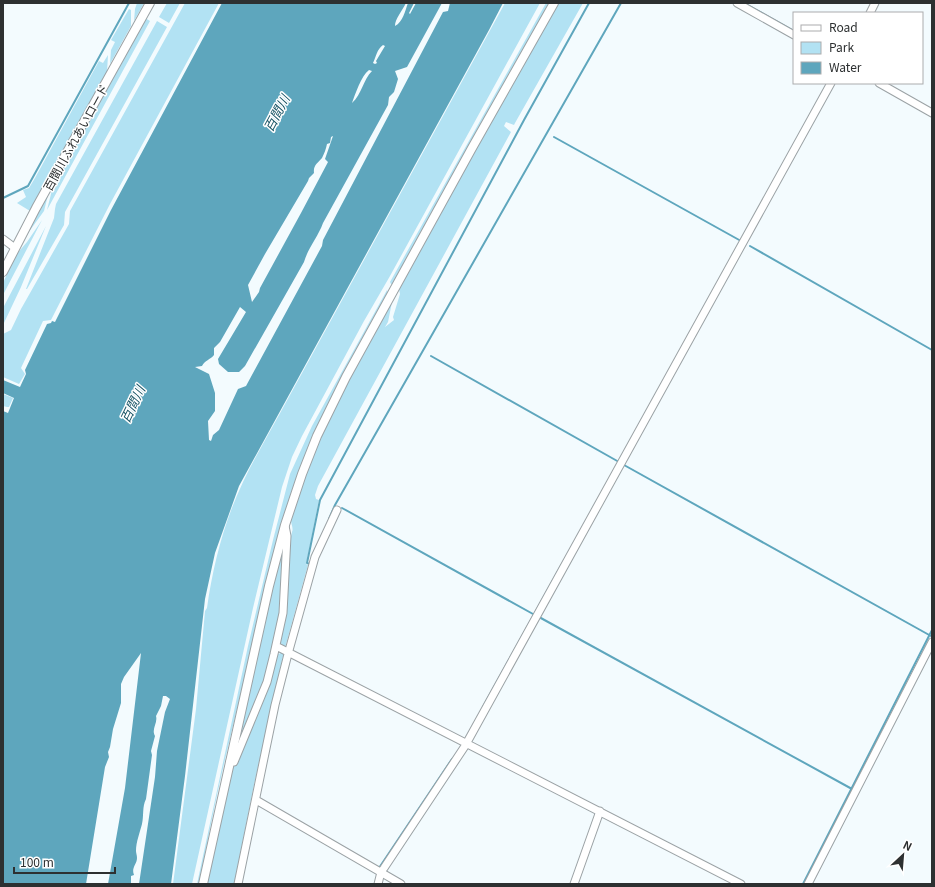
<svg xmlns="http://www.w3.org/2000/svg" width="935" height="887" viewBox="0 0 935 887" font-family="Georgia,'Noto Sans JP',serif">
  <style>
    .green { fill: #b2e2f3 }
    .water { fill: #5ea6bd; fill-rule: evenodd }
    .lines { fill: none; stroke-linecap: round; stroke-linejoin: round }
    .stream { stroke: #5ea6bd; stroke-width: 2 }
    .minor-casing { stroke: #9ba2a5; stroke-width: 9 }
    .tertiary-casing { stroke: #9ba2a5; stroke-width: 10 }
    .minor { stroke: #fff; stroke-width: 7 }
    .tertiary { stroke: #fff; stroke-width: 8 }
    .labels { text-anchor: middle; dominant-baseline: central; stroke-width: 3; stroke-linejoin: round; paint-order: stroke }
    .street-label { font-size: 12px; fill: #2d3031; stroke: #fff }
    .water-label { font-size: 13px; font-style: italic; fill: #185465; stroke: #fff }
  </style>
  <rect width="100%" height="100%" fill="#f3fbfe"/>
  <!-- green -->
  <path class="green" d="M 137,3 L 144,3 L 134,21 L 135,9 Z
    M 167,3 L 180,3 L 169,23 L 159,17 Z
    M 185,3 L 219,3 L 110,204 L 51,320 L 43,321 L 21,368 L 25,374 L 19,384 L 3,377 L 3,334 L 11,330 L 21,309 L 69,224 L 70,211 Z
    M 505,3 L 540,3 L 390,276 L 364,321 L 302,436 L 292,457 L 282,487 L 253,608 L 192,884 L 173,884 L 196,709 L 205,611 L 207,608 C 213,565 224,522 243,482 C 254,459 267,437 279,415 Z
    M 546,3 L 551,3 L 393,284 L 391,284 L 390,282 Z
    M 558,3 L 583,3 L 515,123 L 514,125 L 506,122 L 504,126 L 511,132 L 318,486 L 315,495 L 316,499 L 319,500 L 306,564 L 308,565 L 285,648 L 279,641 C 283,605 283,567 292,532 C 294,528 290,522 291,518 C 295,498 304,479 311,460 C 334,403 364,350 393,297 L 388,322 L 385,327 L 394,320 L 393,317 L 400,294 L 399,289 L 467,163 Z
    M 129,9 L 131,10 L 131,26 L 110,64 L 111,50 L 115,42 L 111,40 Z
    M 145,18 L 150,21 L 47,210 L 53,186 Z
    M 157,21 L 167,27 L 65,212 L 64,225 L 27,289 L 26,289 L 54,218 L 55,209 L 56,204 Z
    M 108,55 L 107,72 L 30,211 L 17,203 L 26,197 L 23,190 L 29,188 L 35,178 L 99,61 L 103,63 Z
    M 48,195 L 44,211 L 23,240 Z
    M 42,220 L 3,295 L 3,296 L 3,283 L 15,256 L 27,242 Z
    M 46,226 L 21,287 L 3,325 L 3,308 Z
    M 387,290 L 388,293 C 358,346 327,400 304,458 C 278,523 265,592 249,660 C 231,734 212,809 200,884 L 197,884 L 248,646 L 273,540 L 290,474 L 312,426 Z
    M 3,394 L 13,398 L 9,407 L 7,407 L 3,406 Z
    M 283,541 L 280,614 L 265,682 L 236,749 Z
    M 283,652 L 284,652 L 254,785 L 234,884 L 207,884 L 231,770 L 239,761 L 241,752 L 276,655 Z"/>
  <!-- water -->
  <path class="water" d="M 222,3 L 406,3 C 402,11 395,19 395,26 C 403,22 405,11 408,3 L 414,3 L 409,13 L 410,14 L 416,3 L 442,3 L 407,67 L 395,71 L 398,79 L 394,92 L 389,97 L 388,105 L 323,223 C 318,237 308,248 304,262 L 245,366 L 239,372 L 228,372 L 219,364 L 218,359 L 246,312 L 240,307 L 220,342 L 214,348 L 214,355 C 210,360 205,360 202,366 L 195,367 L 209,374 L 215,393 L 215,411 L 208,421 L 209,440 L 211,441 L 213,435 L 219,430 L 238,389 L 246,386 L 322,246 L 323,240 L 443,12 L 448,11 L 450,3 L 503,3 L 489,30 L 239,486 L 215,553 L 205,599 L 185,776 L 171,884 L 139,884 L 155,777 L 157,751 L 165,712 L 170,699 L 166,696 L 163,696 L 161,706 L 156,716 C 158,723 151,729 155,736 L 151,751 L 152,755 L 146,799 C 142,807 144,815 142,824 C 140,832 136,842 136,851 C 136,853 137,855 137,858 C 137,864 131,868 134,875 L 131,876 L 131,884 L 108,884 L 125,788 L 141,653 L 124,677 L 121,684 L 121,703 L 113,729 L 110,747 L 108,752 L 109,757 L 105,767 L 86,884 L 3,884 L 3,411 L 8,413 L 14,398 L 3,393 L 3,380 L 20,387 L 26,374 L 25,370 L 47,324 L 51,323 L 52,321 L 55,322 L 111,210 ZM 383,45 L 385,46 L 376,61 L 377,63 L 375,64 L 373,63 C 376,57 377,49 383,45 ZM 369,70 L 372,71 C 363,80 362,94 352,103 C 355,95 361,76 369,70 ZM 333,136 L 325,159 L 328,162 L 301,213 L 260,288 L 259,292 L 252,302 L 248,285 L 265,254 L 308,181 L 309,178 L 314,173 C 313,165 318,163 322,158 C 324,154 326,149 327,144 L 330,143 L 331,137 Z"/>
  <g class="lines">
    <!-- stream -->
    <path class="stream" d="M 744,3 L 794,31
      M 554,137 L 741,241
      M 3,198 L 28,186 L 129,3
      M 750,246 L 932,350
      M 431,356 L 619,462
      M 624,465 L 931,636
      M 342,508 L 533,614
      M 329,519 L 335,505 L 621,3
      M 310,564 L 307,563 L 320,500 L 524,120 L 589,3
      M 539,617 L 852,789
      M 483,707 L 562,564
      M 379,868 L 452,759
      M 803,884 L 932,630"/>
    <defs>
      <path id="minor" d="M 737,3 L 794,35
        M 870,13 L 875,3
        M 879,83 L 932,113
        M 3,239 L 15,248
        M 276,646 L 741,884
        M 230,761 L 234,762 L 267,682 L 274,654 L 283,613 L 287,536 L 285,526
        M 256,800 L 401,884
        M 238,884 L 275,705 L 288,654 L 315,557 L 337,510
        M 378,884 L 381,872 L 384,868 L 465,746 L 831,83
        M 574,884 L 600,811
        M 808,884 L 932,642"/>
      <path id="tertiary" d="M 3,272 L 36,208 L 150,3
        M 203,884 L 269,586 L 285,525 L 302,474 L 317,436 L 346,377 L 472,148 L 554,3"/>
    </defs>
    <!-- minor casing -->
    <use href="#minor" class="minor-casing"/>
    <!-- tertiary casing -->
    <use href="#tertiary" class="tertiary-casing"/>
    <!-- minor -->
    <use href="#minor" class="minor"/>
    <!-- tertiary -->
    <use href="#tertiary" class="tertiary"/>
  </g>
  <g class="labels">
    <!-- street labels -->
    <g class="street-label">
      <text transform="translate(75 137) rotate(-61)">百間川ふれあいロード</text>
    </g>
    <!-- water labels -->
    <g class="water-label">
      <text transform="translate(276 113) rotate(-62)">百間川</text>
      <text transform="translate(132 404) rotate(-64)">百間川</text>
    </g>
  </g>
  <!-- border -->
  <rect width="935" height="887" fill="none" stroke="#2d3031" stroke-width="8"/>
  <!-- legend -->
  <rect x="793" y="12" width="130" height="72" fill="#ffffff" stroke="#abacad"/>
  <rect x="801" y="25" width="20" height="6" fill="#ffffff" stroke="#abacad"/>
  <text x="829" y="32" font-size="12" fill="#2d3031">Road</text>
  <rect x="801" y="42" width="20" height="12" fill="#b2e2f3" stroke="#abacad"/>
  <text x="829" y="52" font-size="12" fill="#2d3031">Park</text>
  <rect x="801" y="62" width="20" height="12" fill="#5ea6bd" stroke="#abacad"/>
  <text x="829" y="72" font-size="12" fill="#2d3031">Water</text>
  <!-- north arrow -->
  <g transform="translate(903 855) rotate(26)" stroke="#ffffff" stroke-width="3" paint-order="stroke">
  <path d="M0-3L7 15L0 10L-7 15Z" fill="#2d3031"/>
  <text y="-6" font-size="11" font-weight="bold" text-anchor="middle" fill="#2d3031">N</text>
  </g>
  <!-- scale -->
  <path d="M14 867v6h101v-6" fill="none" stroke="#2d3031" stroke-width="2"/>
  <text x="20" y="867" font-size="12" fill="#2d3031" stroke="#ffffff" stroke-width="3" paint-order="stroke">100 m</text>
</svg>
